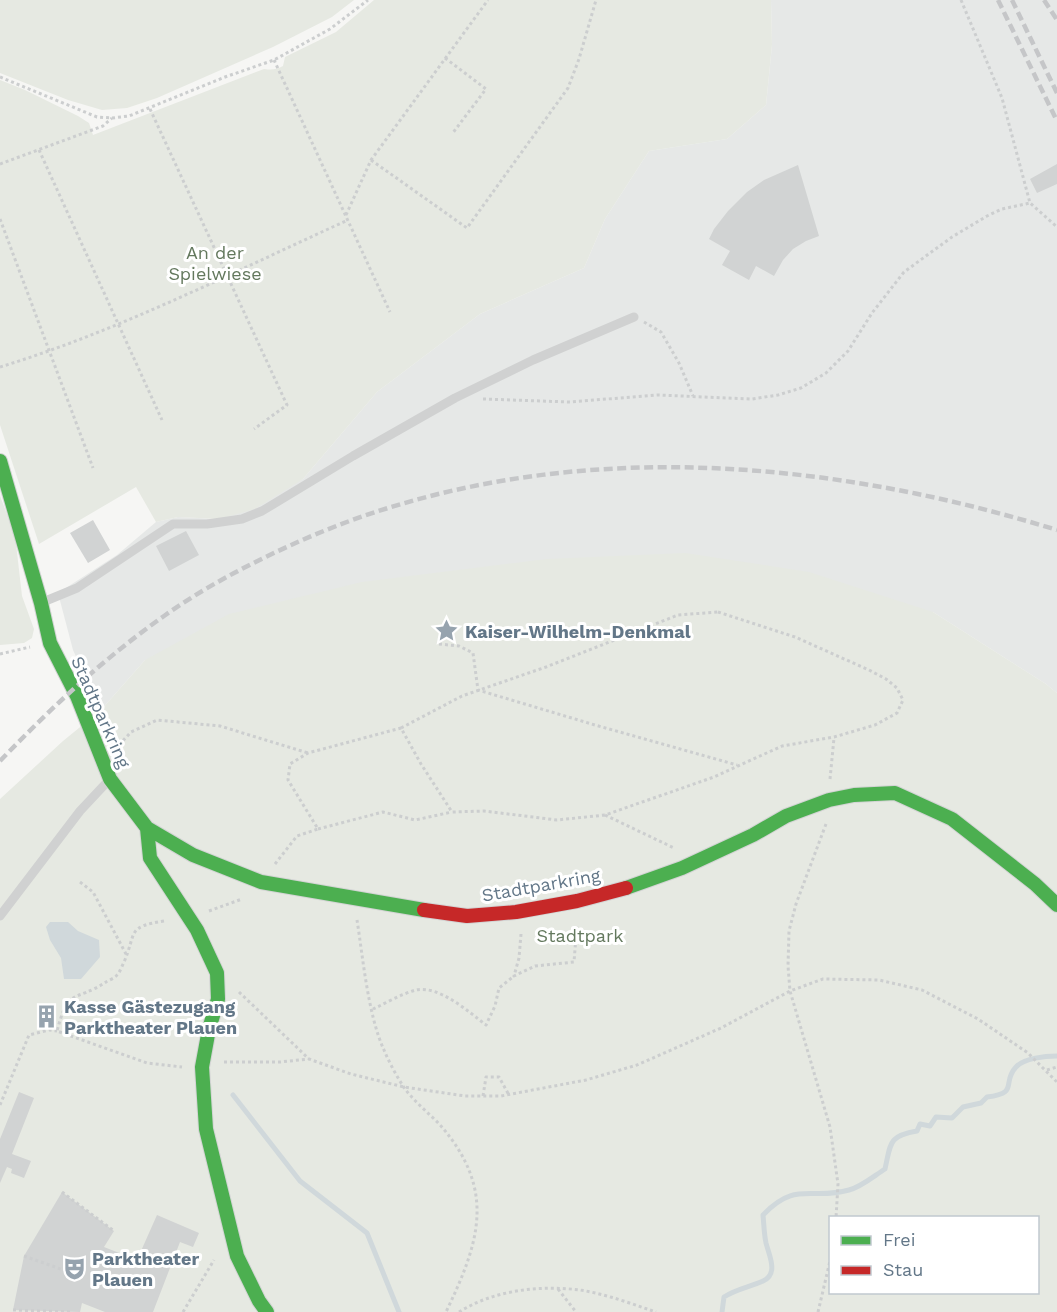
<svg xmlns="http://www.w3.org/2000/svg" width="1057" height="1312" viewBox="0 0 1057 1312" font-family="'Work Sans',sans-serif">
  <style>
    .built { fill: #e6e8e7 }
    .green { fill: #e6e9e2; fill-rule: evenodd }
    .water { fill: #d0d8db }
    .lines { fill: none; stroke-linecap: round; stroke-linejoin: round }
    .stream { stroke: #d0d8db; stroke-width: 5 }
    .building { fill: #d1d3d3 }
    .fast-casing { stroke: #d3d4d4; stroke-width: 16 }
    .jam-casing { stroke: #d3d4d4; stroke-width: 16 }
    .path { stroke: #cccecf; stroke-width: 3; stroke-dasharray: 3 3; stroke-linecap: butt }
    .lane { stroke: #d0d1d1; stroke-width: 9 }
    .fast { stroke: #4caf50; stroke-width: 14 }
    .jam { stroke: #c62828; stroke-width: 14 }
    .rail { stroke: #c5c6c8; stroke-width: 4.5; stroke-dasharray: 9 4.5; stroke-linecap: butt }
    .labels { text-anchor: middle; dominant-baseline: central; stroke-width: 6; stroke-linejoin: round; paint-order: stroke }
    .park-label { font-size: 18px; fill: #64795e; stroke: #fff }
    .poi-label { font-size: 18px; font-weight: bold; fill: #637788; stroke: #fff; text-anchor: start }
    .street-label { font-size: 18px; fill: #637788; stroke: #fff }
  </style>
  <rect width="100%" height="100%" fill="#f6f6f4"/>
  <!-- built -->
  <path class="built" d="M 771,0 L 1057,0 L 1057,693 L 1046,684 L 933,612 L 145,660 L 101,710 L 73,650 L 58,593 L 117,555 L 156,522 L 178,517 L 219,519 L 303,479 L 377,392 L 480,314 L 584,268 L 605,219 L 649,151 L 727,139 L 766,105 L 772,45 Z"/>
  <!-- green -->
  <path class="green" d="M 0,0 L 354,0 L 332,17 L 273,47 L 157,98 L 127,108 L 102,110 L 68,100 L 0,73 Z
    M 374,0 L 771,0 L 772,45 L 766,105 L 727,139 L 649,151 L 605,219 L 584,268 L 480,314 L 377,392 L 303,479 L 255,509 L 219,519 L 178,517 L 156,522 L 136,487 L 39,544 L 0,425 L 0,80 L 25,90 L 78,116 L 89,123 L 93,135 L 264,69 C 272,70 275,70 283,66 L 285,57 L 336,32 Z
    M 0,496 L 15,535 L 22,596 L 34,629 L 32,638 L 24,643 L 0,645 Z
    M 685,553 L 809,572 L 933,612 L 1046,684 L 1057,693 L 1057,1312 L 0,1312 L 0,799 L 63,741 L 101,710 L 145,660 L 229,614 L 362,582 L 547,559 ZM 830,1218 L 1038,1218 L 1038,1292 L 830,1292 Z"/>
  <!-- water -->
  <path class="water" d="M 50,922 L 68,922 L 78,931 L 99,940 L 100,957 L 81,979 L 64,979 L 61,958 L 50,940 L 46,927 Z"/>
  <g class="lines">
    <!-- stream -->
    <path class="stream" d="M 233,1095 L 300,1181 L 367,1233 L 399,1312
      M 722,1312 L 724,1297 C 736,1289 750,1287 763,1281 C 779,1274 769,1255 766,1243 C 764,1234 764,1225 763,1215 C 796,1180 811,1201 849,1190 C 861,1187 874,1176 885,1169 C 891,1143 888,1136 917,1131 L 920,1124 L 930,1126 L 936,1117 L 952,1118 L 963,1107 L 981,1103 L 987,1097 C 1020,1093 1001,1083 1016,1067 C 1024,1058 1046,1056 1057,1056"/>
  </g>
  <!-- building -->
  <path class="building" d="M 1057,164 L 1057,184 L 1037,193 L 1030,179 Z
    M 798,165 L 819,236 L 806,241 L 793,249 L 783,260 L 774,276 L 756,266 L 749,280 L 722,265 L 730,251 L 709,239 L 714,229 L 728,211 L 747,192 L 764,180 Z
    M 93,520 L 110,550 L 88,563 L 70,533 Z
    M 186,531 L 199,555 L 169,571 L 156,546 Z
    M 19,1092 L 34,1098 L 12,1154 L 31,1161 L 24,1178 L 11,1173 L 12,1169 L 7,1167 L 0,1183 L 0,1139 Z
    M 62,1192 L 114,1231 L 104,1247 L 137,1260 L 157,1215 L 199,1233 L 193,1247 L 180,1242 L 153,1312 L 105,1312 L 82,1303 L 80,1312 L 13,1310 L 24,1256 Z"/>
  <g class="lines">
    <defs>
      <path id="fast" d="M 0,461 L 41,603 L 50,643 L 77,696 L 110,779 L 147,828 L 193,855 L 261,882 L 424,910
        M 147,828 L 150,858 L 197,930 L 217,973 L 218,999 L 209,1029 L 202,1067 L 206,1129 L 237,1256 L 259,1301 L 267,1312
        M 626,888 L 682,868 L 753,835 L 786,816 L 829,800 L 854,795 L 895,793 L 952,819 L 1035,884 L 1057,905"/>
      <path id="jam" d="M 424,910 L 467,916 L 516,912 L 577,901 L 626,888"/>
    </defs>
    <!-- fast casing -->
    <use href="#fast" class="fast-casing"/>
    <!-- jam casing -->
    <use href="#jam" class="jam-casing"/>
    <!-- path -->
    <path class="path" d="M 961,0 L 1002,98 L 1030,203 L 1057,227
      M 445,58 L 486,89 L 452,134
      M 274,60 L 390,312
      M 0,77 L 97,117 L 112,118 L 129,116 L 225,77 L 274,60 L 330,29 L 368,0
      M 150,109 L 287,405 L 254,429
      M 39,150 L 162,420
      M 371,160 L 467,228 L 568,88 L 579,59 L 596,0
      M 0,164 L 103,126 L 112,118
      M 346,215 L 371,160 L 488,0
      M 0,219 L 93,468
      M 644,322 L 661,332 L 679,363 L 693,396
      M 0,367 C 121,330 233,272 348,220
      M 483,399 L 570,402 L 657,395 L 752,399 L 778,395 L 801,388 L 826,373 L 848,351 L 872,313 L 904,272 L 952,237 L 987,216 L 1002,209 L 1030,203
      M 718,612 L 795,637 L 869,670 L 886,679 L 897,688 L 903,700 L 897,713 L 875,725 L 834,737 L 782,746 L 714,777 L 605,815 L 557,820 L 484,811 L 452,812 L 421,764 L 401,728 L 462,696 L 546,667 L 678,615 Z
      M 439,644 L 459,646 L 473,653 L 478,690 L 595,725 L 737,765
      M 0,654 L 30,647
      M 119,745 L 131,732 L 157,720 L 220,726 L 308,753
      M 830,779 L 834,738
      M 605,815 L 674,848
      M 826,824 L 796,904 L 789,931 L 788,966 L 790,991 L 830,1127 L 838,1184 L 836,1218
      M 318,829 L 383,812 L 415,820 L 452,812
      M 275,864 L 297,836 L 318,829 L 288,780 L 290,764 L 308,753 L 401,728
      M 80,882 L 93,892 L 126,954
      M 209,911 L 242,899
      M 357,920 C 363,958 368,1015 384,1050 C 389,1062 396,1075 403,1086 C 413,1101 429,1113 441,1126 C 497,1191 479,1243 446,1312
      M 164,921 C 126,927 137,932 124,962 C 122,966 120,972 117,975 C 115,978 109,980 106,982 C 74,1003 69,986 57,1031 L 147,1063 L 182,1067
      M 521,934 L 519,958 L 514,976 L 535,966 L 574,962 L 577,924
      M 239,992 L 309,1059 L 351,1074 L 404,1087 L 465,1096 L 501,1096 L 586,1080 L 637,1065 L 721,1028 L 790,991 L 823,979 L 879,980 L 922,990 L 978,1019 L 1028,1053 L 1057,1082
      M 373,1009 C 386,1003 401,994 416,990 C 439,985 469,1012 486,1025 L 495,1006 L 499,988 L 514,976
      M 224,1062 L 280,1062 L 309,1059
      M 1047,1070 L 1057,1067
      M 483,1096 L 486,1077 L 499,1077 L 509,1095
      M 0,1105 L 29,1035 L 49,1030 L 57,1031
      M 62,1192 L 114,1231
      M 24,1256 L 86,1278
      M 558,1289 L 576,1312
      M 13,1310 L 73,1312
      M 183,1312 L 214,1260
      M 459,1312 C 494,1290 540,1285 580,1290 C 606,1294 632,1304 656,1312
      M 818,1312 L 830,1261"/>
    <!-- lane -->
    <path class="lane" d="M 43,602 L 77,588 L 173,524 L 207,524 L 242,519 L 262,511 L 353,456 L 455,398 L 533,360 L 634,317
      M 0,916 L 80,811 L 109,780"/>
    <!-- fast -->
    <use href="#fast" class="fast"/>
    <!-- jam -->
    <use href="#jam" class="jam"/>
    <!-- rail -->
    <path class="rail" d="M 998,0 L 1057,121
      M 1012,0 L 1057,93
      M 1044,0 L 1057,20
      M 0,761 C 51,708 103,659 164,616 C 206,586 253,562 300,541 C 540,435 811,454 1057,530"/>
  </g>
  <!-- icons -->
  <defs>
    <symbol id="sight-bare" viewBox="-9 -9 18 18"><path d="M0-6L1.8-2.2L6-1.7L2.9 1.2L3.7 5.4L0 3.3L-3.7 5.4L-2.9 1.2L-6-1.7L-1.8-2.2Z" fill="#96a3ae" stroke="#fff" stroke-width="2.5" paint-order="stroke"/></symbol>
    <symbol id="building-bare" viewBox="-9 -9 18 18"><path d="M-4-6H4V6H1V3H-1V6H-4ZM-2.5-4.3h1.7v1.8h-1.7ZM.8-4.3h1.7v1.8H.8ZM-2.5-1h1.7V.8h-1.7ZM.8-1h1.7V.8H.8Z" fill="#96a3ae" stroke="#fff" stroke-width="2.5" paint-order="stroke"/></symbol>
    <symbol id="theatre-bare" viewBox="-9 -9 18 18"><path d="M-5-5.5Q0-4 5-5.5V0Q5 5 0 6Q-5 5-5 0ZM-3.3-2.5H-1v1.5H-3.3ZM1-2.5H3.3v1.5H1ZM-2.8 1Q0 5.5 2.8 1Z" fill="#96a3ae" stroke="#fff" stroke-width="2.5" paint-order="stroke"/></symbol>
  </defs>
  <g fill-rule="evenodd">
    <use href="#sight-bare" x="430" y="614" width="33" height="33"/>
    <use href="#building-bare" x="30" y="1000" width="33" height="33"/>
    <use href="#theatre-bare" x="58" y="1252" width="33" height="33"/>
  </g>
  <g class="labels">
    <!-- park labels -->
    <g class="park-label">
      <text x="215" y="252">An der<tspan x="215" dy="21">Spielwiese</tspan></text>
      <text x="580" y="935">Stadtpark</text>
    </g>
    <!-- poi labels -->
    <g class="poi-label">
      <text x="465" y="631">Kaiser-Wilhelm-Denkmal</text>
      <text x="64" y="1006">Kasse Gästezugang<tspan x="64" dy="21">Parktheater Plauen</tspan></text>
      <text x="92" y="1258">Parktheater<tspan x="92" dy="21">Plauen</tspan></text>
    </g>
    <!-- street labels -->
    <g class="street-label">
      <text transform="translate(101 712) rotate(66)">Stadtparkring</text>
      <text transform="translate(541 885) rotate(-10)">Stadtparkring</text>
    </g>
  </g>
  <!-- legend -->
  <rect x="829" y="1216" width="210" height="78" fill="#ffffff" stroke="#c1c9cf" stroke-width="1.5"/>
  <rect x="841" y="1236" width="30" height="9" fill="#4caf50" stroke="#c1c9cf" stroke-width="1.5"/>
  <text x="883" y="1246" font-size="18" fill="#637788">Frei</text>
  <rect x="841" y="1266" width="30" height="9" fill="#c62828" stroke="#c1c9cf" stroke-width="1.5"/>
  <text x="883" y="1276" font-size="18" fill="#637788">Stau</text>
</svg>
